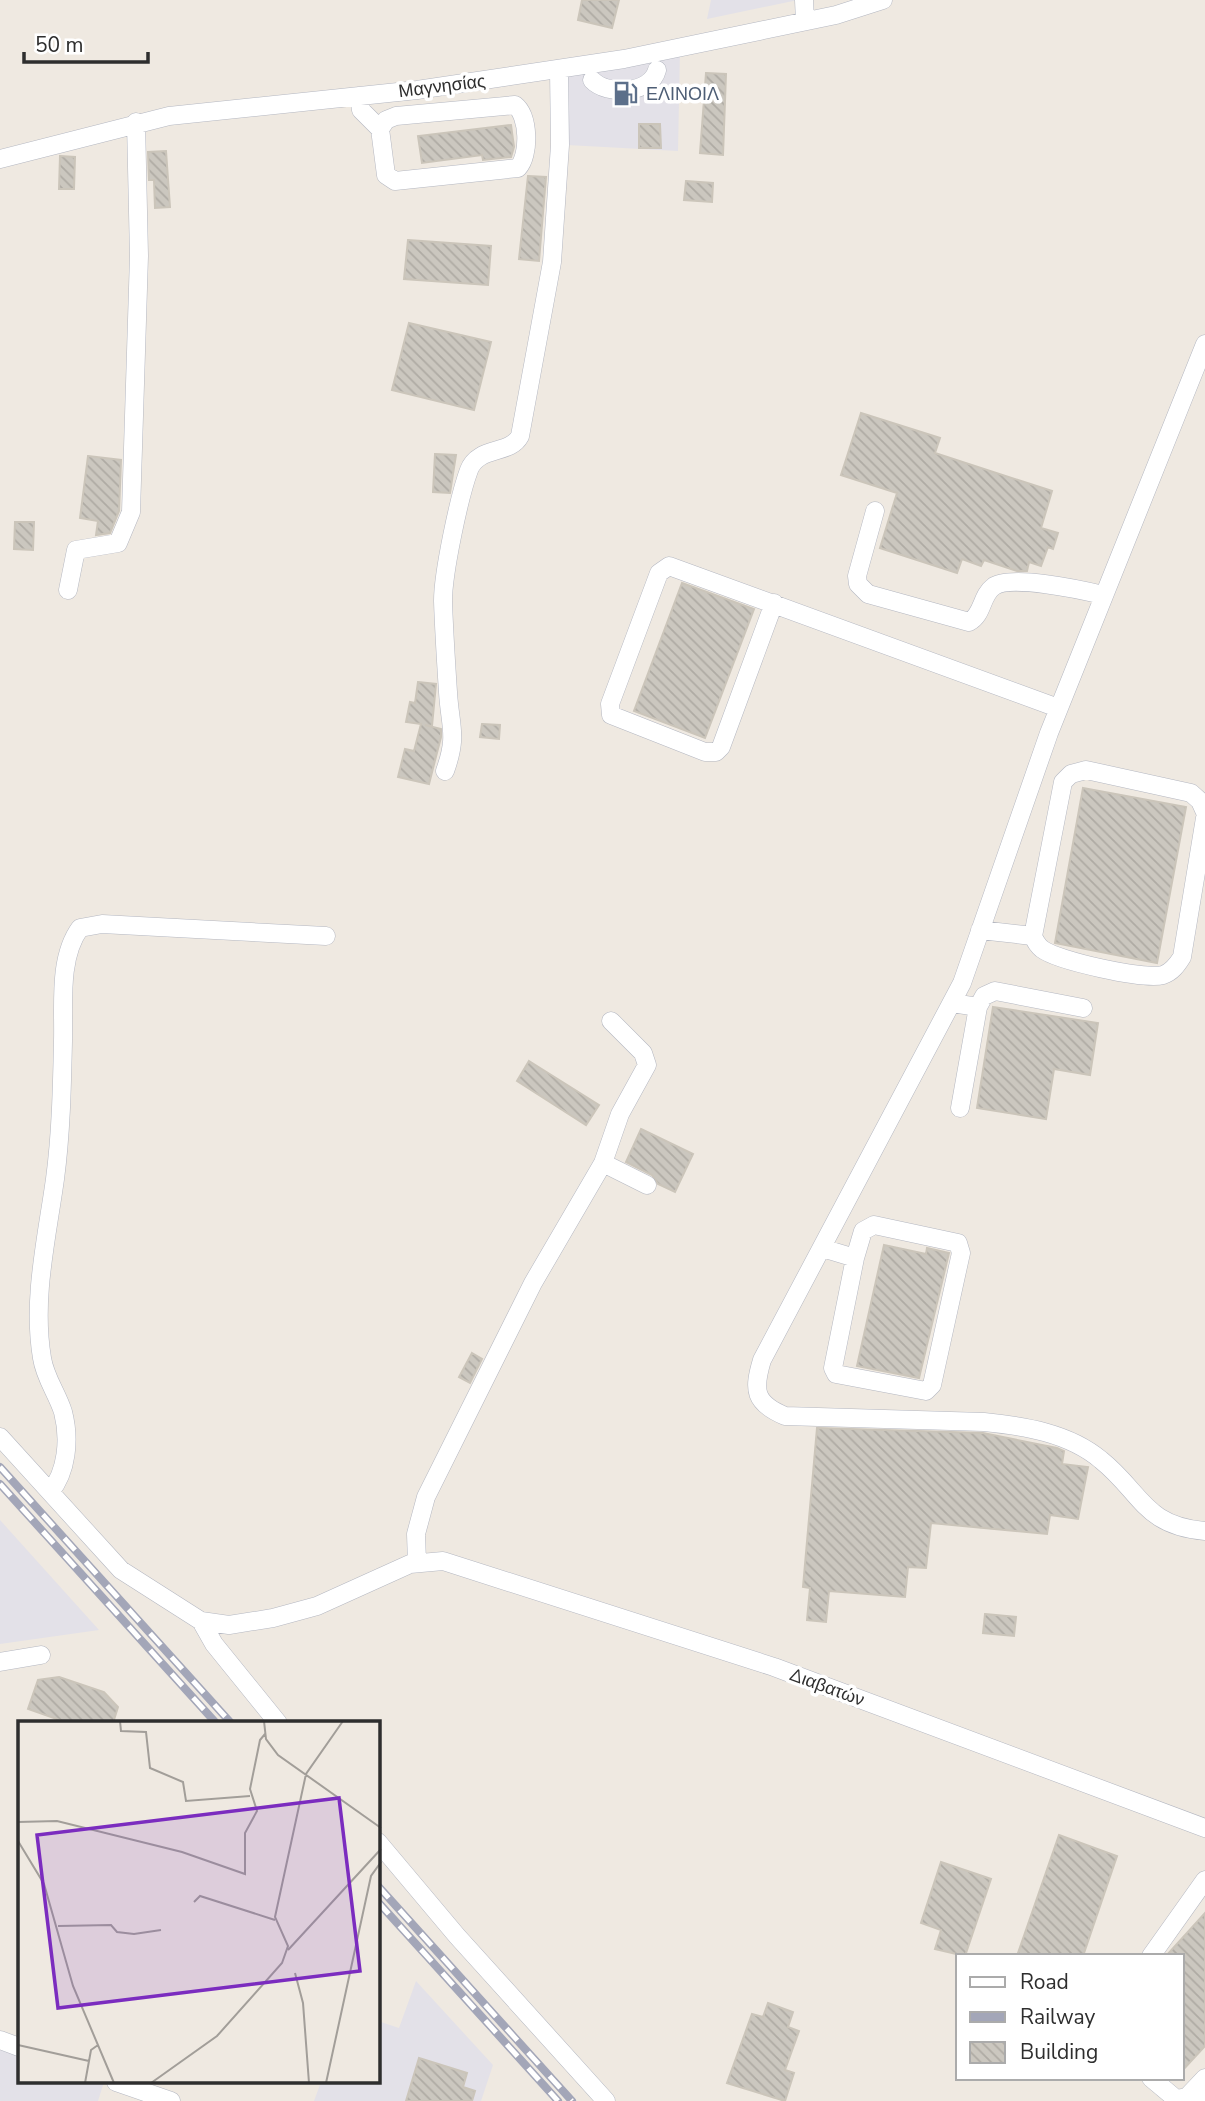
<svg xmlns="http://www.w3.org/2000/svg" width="1205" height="2101" viewBox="0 0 1205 2101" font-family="'Nunito Sans',sans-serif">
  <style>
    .industrial { fill: #e3e1e8 }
    .building { fill: url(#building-back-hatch); stroke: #cbc5ba; stroke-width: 2 }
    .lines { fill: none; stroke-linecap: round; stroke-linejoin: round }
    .minor-casing { stroke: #b4b7c1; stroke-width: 19 }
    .minor { stroke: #fff; stroke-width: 18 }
    .rail-casing { stroke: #a3a6b8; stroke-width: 8 }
    .rail { stroke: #fff; stroke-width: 5; stroke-dasharray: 16; stroke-linecap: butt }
    .labels { text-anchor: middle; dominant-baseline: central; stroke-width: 7; stroke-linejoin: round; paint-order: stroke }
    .street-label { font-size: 18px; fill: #2e2e2e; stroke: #fff }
    .service-label { font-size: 18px; fill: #4e5e75; stroke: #fff; text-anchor: start }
    .inset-road { fill: none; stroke: #a29e99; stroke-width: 2 }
    .view { fill: #7b2cbf; fill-opacity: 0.15; stroke: #7b2cbf; stroke-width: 3.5 }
    .inset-edge { fill: none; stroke: #2e2e2e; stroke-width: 3.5 }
  </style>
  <defs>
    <pattern id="building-back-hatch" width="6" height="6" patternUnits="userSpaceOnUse" patternTransform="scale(1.75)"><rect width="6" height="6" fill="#cbc7bf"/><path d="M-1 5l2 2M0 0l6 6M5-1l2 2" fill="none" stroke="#afaba4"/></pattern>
  </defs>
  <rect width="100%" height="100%" fill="#efe9e1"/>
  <!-- industrial -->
  <path class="industrial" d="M 711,0 L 798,0 L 707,19 Z
    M 680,51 L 678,151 L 567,145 L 566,72 Z
    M 0,1520 L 99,1630 L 0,1644 Z
    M 416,1981 L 493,2065 L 481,2101 L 314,2101 L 321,2082 L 378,2082 L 378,2021 L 399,2028 Z
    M 0,2045 L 19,2052 L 19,2082 L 104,2082 L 98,2101 L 0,2101 Z"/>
  <!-- building -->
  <path class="building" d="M 582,0 L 619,0 L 612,28 L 578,20 Z
    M 706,73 L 726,74 L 723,155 L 700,153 Z
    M 639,124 L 660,124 L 661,148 L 639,148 Z
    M 511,125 L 514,147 L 511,157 L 483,160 L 482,155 L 422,163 L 418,136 Z
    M 166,151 L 170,207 L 155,208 L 154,180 L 149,180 L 148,152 Z
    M 60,156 L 75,157 L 74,189 L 59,189 Z
    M 528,176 L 546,177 L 539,261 L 519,259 Z
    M 686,181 L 713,183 L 712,202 L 684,200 Z
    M 408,240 L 491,246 L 488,285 L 404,279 Z
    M 409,323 L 491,342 L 474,410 L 392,390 Z
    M 861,413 L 940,438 L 935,453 L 1052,491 L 1041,528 L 1058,533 L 1053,549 L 1048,547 L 1041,566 L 1029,562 L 1027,571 L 1017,571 L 984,560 L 981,566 L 962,559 L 957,573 L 880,548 L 897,493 L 841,475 Z
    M 435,454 L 456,455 L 450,493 L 433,492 Z
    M 88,456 L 121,460 L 119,511 L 110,533 L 96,535 L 98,521 L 80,518 Z
    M 15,522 L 34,522 L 33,550 L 14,549 Z
    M 682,583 L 754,609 L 705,738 L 634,711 Z
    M 418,682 L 436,684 L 432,726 L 425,725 L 441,729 L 441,737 L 429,784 L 398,777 L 405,749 L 414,751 L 421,724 L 406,722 L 410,702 L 415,703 Z
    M 482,724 L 500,725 L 499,739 L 480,737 Z
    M 1083,788 L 1186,807 L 1157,963 L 1055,943 Z
    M 993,1007 L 1098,1023 L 1090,1075 L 1054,1069 L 1046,1119 L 977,1108 Z
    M 529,1061 L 599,1105 L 586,1125 L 517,1081 Z
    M 641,1129 L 693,1154 L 675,1192 L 658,1184 L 652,1175 L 626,1162 Z
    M 884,1245 L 926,1254 L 927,1248 L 949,1253 L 919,1378 L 857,1366 Z
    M 472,1353 L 482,1359 L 470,1383 L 459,1377 Z
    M 817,1428 L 983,1433 L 1057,1448 L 1064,1451 L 1062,1464 L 1088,1467 L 1078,1519 L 1050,1515 L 1047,1534 L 931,1523 L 926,1568 L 908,1567 L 905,1597 L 829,1591 L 826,1622 L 807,1620 L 810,1588 L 803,1587 Z
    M 985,1614 L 1016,1617 L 1014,1636 L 983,1633 Z
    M 59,1677 L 104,1692 L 118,1707 L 113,1723 L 68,1723 L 28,1709 L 38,1680 Z
    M 1059,1835 L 1117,1856 L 1083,1956 L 1017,1956 Z
    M 941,1862 L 991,1879 L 965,1956 L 935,1949 L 941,1930 L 921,1923 Z
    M 1205,1913 L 1205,2046 L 1182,2071 L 1182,1956 L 1166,1956 Z
    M 768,2003 L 793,2012 L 788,2027 L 799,2031 L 785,2070 L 794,2073 L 785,2101 L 727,2083 L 752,2014 L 763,2017 Z
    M 419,2058 L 467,2073 L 463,2087 L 475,2091 L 472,2101 L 406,2101 Z"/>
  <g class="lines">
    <defs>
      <path id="minor" d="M 804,0 L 805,21
        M 592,80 C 607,96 651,94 657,70
        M 359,96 L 361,110 L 380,129 L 386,120 L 396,116 L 515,105 C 529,116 530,155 518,168 L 395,181 L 386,175 L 380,129
        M 0,159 L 169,116 L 417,90 L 624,59 L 836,15 L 883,0
        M 1205,344 L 1049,733 L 962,983 L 762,1360 C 753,1390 754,1403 785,1416 L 984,1422 C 1024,1426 1069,1433 1101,1460 C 1142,1493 1144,1526 1205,1531
        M 875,511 L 857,576 L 858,584 L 868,594 L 969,622 C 983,615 981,596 993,587 C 1009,574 1082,590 1103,595
        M 68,590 L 76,550 L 118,543 L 131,512 L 139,256 L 136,122
        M 774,603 L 721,747 L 716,752 L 705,752 L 611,715 L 610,704 L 659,573 L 669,566 L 1058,708
        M 445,771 C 458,735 450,727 448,692 C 446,662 444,631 443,601 C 443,573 459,497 469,470 C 478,446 510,455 520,436 L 552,262 L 560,145 L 559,70
        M 1205,812 L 1200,801 L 1191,793 L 1086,770 L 1071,774 L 1063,782 L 1033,936 C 1035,941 1037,945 1042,949 C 1058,961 1144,980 1163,975 C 1172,972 1177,965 1182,957 L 1205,818
        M 980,930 L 1033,936
        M 952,1003 L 978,1007 L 984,996 L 995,991 L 1083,1008
        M 960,1108 L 978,1007
        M 603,1163 L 647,1185
        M 822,1248 L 855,1258 L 863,1231 L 874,1225 L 958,1243 L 961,1253 L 932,1385 L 926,1391 L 836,1374 L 833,1368 L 855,1258
        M 0,1437 L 121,1570 L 201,1621 L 229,1625 L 273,1618 L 317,1606 L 410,1564 L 443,1561 L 774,1667 L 1205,1828
        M 50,1492 C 67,1472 70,1439 63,1412 C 57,1393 45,1378 42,1358 C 32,1299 47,1237 55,1179 C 61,1134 62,1087 63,1041 C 64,1006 58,958 80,928 L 102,924 L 326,936
        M 417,1562 L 416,1534 L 426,1497 L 533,1283 L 603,1163 L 620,1114 L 647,1065 L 643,1053 L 611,1021
        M 201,1621 L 214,1644 L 278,1723
        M 0,1662 L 41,1655
        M 378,1842 L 457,1936 L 606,2101
        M 1151,1956 L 1205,1880
        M 0,2040 L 19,2047
        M 1151,2078 L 1176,2099 L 1187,2097 L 1205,2078
        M 116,2082 L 171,2101
        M 1203,2101 L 1205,2098"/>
    </defs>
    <!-- minor casing -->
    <use href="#minor" class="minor-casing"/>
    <!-- minor -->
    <use href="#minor" class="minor"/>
    <defs>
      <path id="rail" d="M 0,1467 L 231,1723
        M 0,1484 L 216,1723
        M 378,1886 L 572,2101
        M 378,1902 L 558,2101"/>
    </defs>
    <!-- rail casing -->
    <use href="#rail" class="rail-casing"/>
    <!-- rail -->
    <use href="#rail" class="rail"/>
  </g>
  <!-- icons -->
  <defs>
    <symbol id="fuel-bare" viewBox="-9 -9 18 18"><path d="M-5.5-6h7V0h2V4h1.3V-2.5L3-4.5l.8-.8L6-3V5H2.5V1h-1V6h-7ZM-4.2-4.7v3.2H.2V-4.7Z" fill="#5c6f8a" stroke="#fff" stroke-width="2.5" paint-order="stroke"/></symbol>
  </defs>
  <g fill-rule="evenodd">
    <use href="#fuel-bare" x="608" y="76" width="35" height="35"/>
  </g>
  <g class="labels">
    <!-- street labels -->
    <g class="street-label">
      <text transform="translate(442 86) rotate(-7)">Μαγνησίας</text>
      <text transform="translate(827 1687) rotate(20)">Διαβατών</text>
    </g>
    <!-- service labels -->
    <g class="service-label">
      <text x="646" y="94">ΕΛΙΝΟΙΛ</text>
    </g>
  </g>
  <!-- overview -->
  <g transform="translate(18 1721)">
    <rect width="362" height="362" fill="#efe9e1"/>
    <path class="inset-road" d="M 102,0 L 103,10 L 128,11 L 132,47 L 165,61 L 168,80 L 232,75M 246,0 L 248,18 L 260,34 L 363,107M 0,101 L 39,100 L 164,131 L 227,153 L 227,112 L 239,90 L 232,68 L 242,19 L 247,13M 0,120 L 26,163 L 55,265 L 96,362M 176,181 L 182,175 L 257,199M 40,205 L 93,204 L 99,211 L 116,213 L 143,209M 270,229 L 363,128M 277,252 L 285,282 L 291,362M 0,324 L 71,340 L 73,329 L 80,324M 67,362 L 71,340M 133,362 L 199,315 L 264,242 L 270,225 L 257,196 L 288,53 L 325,0M 308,362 L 353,155 L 363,141"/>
    <path class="view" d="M 321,77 L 342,250 L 40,287 L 19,114 Z"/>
    <rect width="362" height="362" class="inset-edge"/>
  </g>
  <!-- legend -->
  <rect x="956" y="1954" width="228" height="126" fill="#ffffff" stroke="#ababab" stroke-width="2"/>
  <rect x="970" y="1977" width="35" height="10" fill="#ffffff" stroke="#ababab" stroke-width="2"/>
  <text x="1020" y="1989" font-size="21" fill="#2e2e2e">Road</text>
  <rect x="970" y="2012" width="35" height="10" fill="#a3a6b8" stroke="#ababab" stroke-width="2"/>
  <text x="1020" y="2024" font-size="21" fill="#2e2e2e">Railway</text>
  <rect x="970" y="2042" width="35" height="21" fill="url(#building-back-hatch)" stroke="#ababab" stroke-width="2"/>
  <text x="1020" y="2059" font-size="21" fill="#2e2e2e">Building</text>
  <!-- scale -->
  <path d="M24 52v10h124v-10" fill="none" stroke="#2e2e2e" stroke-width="3.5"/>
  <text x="35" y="52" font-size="21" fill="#2e2e2e" stroke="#ffffff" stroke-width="5" paint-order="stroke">50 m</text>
</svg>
